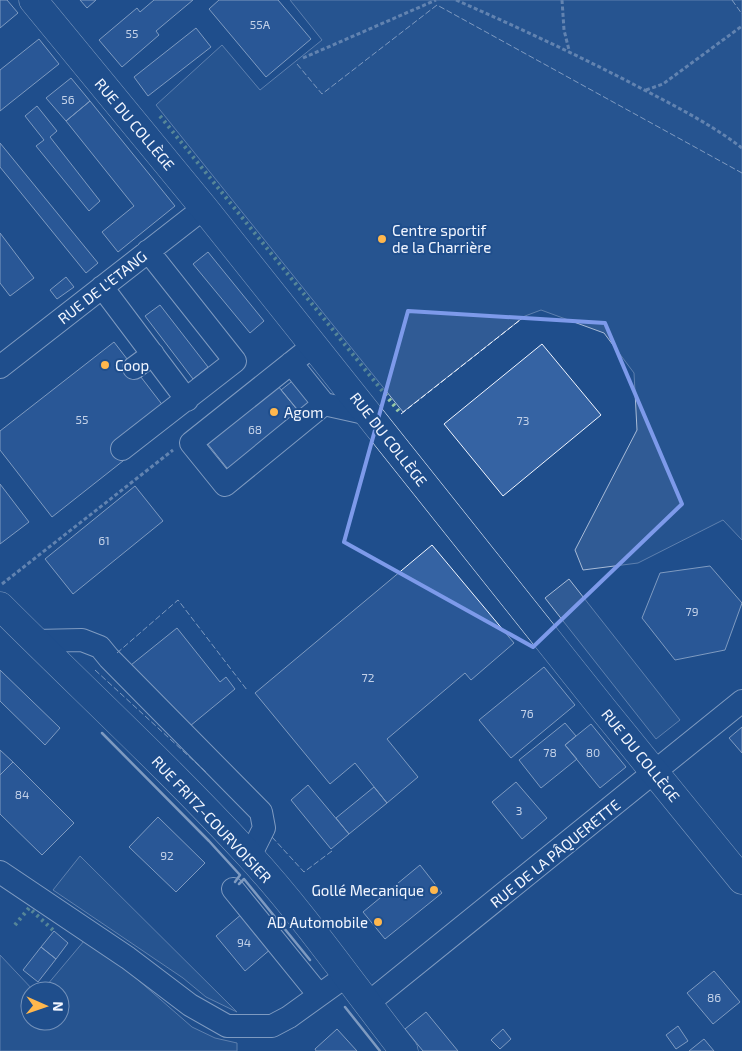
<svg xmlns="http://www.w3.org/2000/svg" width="742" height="1051" viewBox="0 0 742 1051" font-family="'Exo 2',sans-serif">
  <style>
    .built { fill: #305b95; stroke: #a8bbd7 }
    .building { fill: #3563a3; stroke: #f2f6ff }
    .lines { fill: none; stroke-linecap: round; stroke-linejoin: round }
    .minor-casing { stroke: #f2f6ff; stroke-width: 24 }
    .major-casing { stroke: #f2f6ff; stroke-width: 29 }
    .path { stroke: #b3c4dc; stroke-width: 3; stroke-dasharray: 4 2.5; stroke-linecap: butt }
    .minor { stroke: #1f4e8c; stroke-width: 22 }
    .major { stroke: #1f4e8c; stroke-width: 28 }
    .hedge { stroke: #97c8a6; stroke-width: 4; stroke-dasharray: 2.5 4; stroke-linecap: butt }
    .fence { stroke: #f2f6ff; stroke-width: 1; stroke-dasharray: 6 2.5; stroke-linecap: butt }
    .wall { stroke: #f2f6ff; stroke-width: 2.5 }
    .marked { fill: none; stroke: #7d9aea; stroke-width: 4; stroke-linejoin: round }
    .poi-dot { fill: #ffb74d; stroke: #1f4e8c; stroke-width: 2 }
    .labels { text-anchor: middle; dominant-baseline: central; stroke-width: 4; stroke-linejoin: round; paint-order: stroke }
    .number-label { font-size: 12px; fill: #c3d1e8 }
    .street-label { font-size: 15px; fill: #f2f6ff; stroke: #1f4e8c }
    .poi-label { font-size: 15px; fill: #f2f6ff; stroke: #1f4e8c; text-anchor: start }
  </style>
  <rect width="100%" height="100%" fill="#1f4e8c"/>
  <!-- built -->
  <path class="built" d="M 290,0 L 742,0 L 742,540 L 723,520 L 638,563 L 583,570 L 575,550 L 637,430 L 634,373 L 604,333 L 541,310 L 525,316 L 403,412 L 156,105 L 222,45 L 260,90 L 322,40 Z
    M 569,579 L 680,720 L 656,739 L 545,598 Z
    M 80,856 L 237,1012 L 206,997 L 183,978 L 53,890 Z
    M 84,941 L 121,965 L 192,1027 L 215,1038 L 237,1043 L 237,1051 L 0,1051 L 0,955 L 34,991 L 30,991 L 30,1021 L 60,1021 L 60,991 L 42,991 Z"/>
  <!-- building -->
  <path class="building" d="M 0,0 L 7,0 L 18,13 L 0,28 Z
    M 80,0 L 96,0 L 87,8 Z
    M 154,0 L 193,0 L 156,31 L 159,35 L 122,67 L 99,40 L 137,8 L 140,12 Z
    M 219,0 L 278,0 L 311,39 L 266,77 L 209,9 Z
    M 196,28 L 211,47 L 148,96 L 134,77 Z
    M 39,39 L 59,64 L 0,111 L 0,70 Z
    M 71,78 L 90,101 L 66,121 L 46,98 Z
    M 90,101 L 175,206 L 118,252 L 102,232 L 134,206 L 66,121 Z
    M 37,106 L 57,131 L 50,137 L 100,201 L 89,211 L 36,146 L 44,140 L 25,116 Z
    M 0,143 L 98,263 L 86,273 L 0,167 Z
    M 0,233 L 34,278 L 10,296 L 0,283 Z
    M 208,252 L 264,321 L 250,333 L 193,264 Z
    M 66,277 L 74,287 L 57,299 L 50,290 Z
    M 160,305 L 208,367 L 193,379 L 145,316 Z
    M 114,342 L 164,407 L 128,457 L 52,517 L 0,450 L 0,431 Z
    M 542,344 L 601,415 L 503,496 L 444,424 Z
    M 296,378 L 314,400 L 299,412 L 281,390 Z
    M 278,386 L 302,415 L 231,473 L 207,443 Z
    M 0,484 L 29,522 L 0,544 Z
    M 135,486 L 163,521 L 73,594 L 45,559 Z
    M 432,545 L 514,643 L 471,680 L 465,673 L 387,739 L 418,777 L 387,803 L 355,763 L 330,784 L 255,693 Z
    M 710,566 L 742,603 L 725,650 L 675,660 L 642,618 L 660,573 Z
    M 177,628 L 220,682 L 226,677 L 235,689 L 190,726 L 180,714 L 175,719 L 131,665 Z
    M 544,667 L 575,705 L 511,758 L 479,720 Z
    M 0,670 L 60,728 L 45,745 L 0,701 Z
    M 565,723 L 576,736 L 565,745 L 577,759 L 541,788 L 519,760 Z
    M 591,724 L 626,767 L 600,788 L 565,745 Z
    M 742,727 L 742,753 L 729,738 Z
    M 0,750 L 13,762 L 0,775 Z
    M 13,762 L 74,823 L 42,855 L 0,814 L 0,775 Z
    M 516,782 L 547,818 L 522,839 L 492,802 Z
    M 308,785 L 349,834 L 331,849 L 291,800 Z
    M 374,787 L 387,803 L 349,834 L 336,818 Z
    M 158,817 L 205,863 L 176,892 L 129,847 Z
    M 420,865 L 442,893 L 385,939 L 363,912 Z
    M 243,913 L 272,948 L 245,971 L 216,936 Z
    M 54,931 L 68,943 L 56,959 L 41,947 Z
    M 41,947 L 56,959 L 38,982 L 23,970 Z
    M 714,971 L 740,1002 L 713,1024 L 687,993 Z
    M 426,1012 L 458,1051 L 423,1051 L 405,1029 Z
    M 678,1026 L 688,1041 L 676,1049 L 666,1035 Z
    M 337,1029 L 357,1051 L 316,1051 L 315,1049 Z
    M 503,1029 L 511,1039 L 500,1049 L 491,1040 Z
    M 704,1039 L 714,1051 L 689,1051 Z"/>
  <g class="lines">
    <defs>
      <path id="minor" d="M 102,287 L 187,400
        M 291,363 L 324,404 L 225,485 L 191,443 L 314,345
        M 0,367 L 204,208
        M 134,368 L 153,354
        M 324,404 L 369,414
        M 122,449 L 235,361 L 148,251
        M 35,641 L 82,640 L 100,647 L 109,658 L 261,812 L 264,828 L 250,856
        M 0,872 L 128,958 L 190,1005 L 227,1026 L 272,1026 L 289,1017 L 346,976
        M 233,889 L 319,995
        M 367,1004 L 742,701"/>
      <path id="major" d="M 33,0 L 204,208 L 603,709 L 742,880
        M 0,606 C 83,689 169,768 249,855 C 305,916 353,986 404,1051"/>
    </defs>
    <!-- minor casing -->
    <use href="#minor" class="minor-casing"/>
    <!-- major casing -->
    <use href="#major" class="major-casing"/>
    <!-- path -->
    <path class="path" d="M 456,0 C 515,26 573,53 631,83 C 669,103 708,122 742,148
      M 562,0 L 564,30 L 569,50
      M 303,58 L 436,0
      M 646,90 L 663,84 L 742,26
      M 2,584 L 173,450"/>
    <!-- minor -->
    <use href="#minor" class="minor"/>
    <!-- major -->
    <use href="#major" class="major"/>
    <!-- hedge -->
    <path class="hedge" d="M 160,116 L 401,414
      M 15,925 L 29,908 L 54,931"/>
    <!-- fence -->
    <path class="fence" d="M 732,0 L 742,14
      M 297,64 L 322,94 L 437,5 L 742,173
      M 401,414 L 525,316
      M 117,653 L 178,600 L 247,690
      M 95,670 L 207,773
      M 272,837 L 304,872 L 332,851"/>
    <!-- wall -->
    <path class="wall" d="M 102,733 L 209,841 L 240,875 L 235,882
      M 239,884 L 244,879 L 310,960
      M 345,1007 L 380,1051"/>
  </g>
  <!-- marked area -->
  <path d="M0 0H742V1051H0ZM 408,311 L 605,323 L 682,504 L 533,647 L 344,542 Z" fill="#1f4e8c" fill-opacity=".55" fill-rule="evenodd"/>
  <path class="marked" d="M 408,311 L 605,323 L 682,504 L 533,647 L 344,542 Z"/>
  <!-- markers -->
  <g class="poi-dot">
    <circle cx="382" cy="239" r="5"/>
    <circle cx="105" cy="365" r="5"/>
    <circle cx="274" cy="412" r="5"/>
    <circle cx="434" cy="890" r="5"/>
    <circle cx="378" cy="922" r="5"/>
  </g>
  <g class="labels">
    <!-- number labels -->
    <g class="number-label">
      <text x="260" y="24">55A</text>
      <text x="132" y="33">55</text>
      <text x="68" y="99">56</text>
      <text x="82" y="419">55</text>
      <text x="523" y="420">73</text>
      <text x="255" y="429">68</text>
      <text x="104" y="540">61</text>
      <text x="692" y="611">79</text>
      <text x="368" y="677">72</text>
      <text x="527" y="713">76</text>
      <text x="550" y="752">78</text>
      <text x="593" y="752">80</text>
      <text x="22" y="794">84</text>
      <text x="519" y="810">3</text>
      <text x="167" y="855">92</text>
      <text x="244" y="942">94</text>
      <text x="714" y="997">86</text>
    </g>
    <!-- street labels -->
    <g class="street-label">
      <text transform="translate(135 124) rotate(50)">RUE DU COLLÈGE</text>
      <text transform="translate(102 287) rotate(-38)">RUE DE L'ETANG</text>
      <text transform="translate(389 439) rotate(52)">RUE DU COLLÈGE</text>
      <text transform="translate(641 755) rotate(51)">RUE DU COLLÈGE</text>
      <text transform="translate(212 819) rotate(47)">RUE FRITZ-COURVOISIER</text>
      <text transform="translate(555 853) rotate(-39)">RUE DE LA PÂQUERETTE</text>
    </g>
    <!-- poi labels -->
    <g class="poi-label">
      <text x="392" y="230">Centre sportif<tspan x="392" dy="17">de la Charrière</tspan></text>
      <text x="115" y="365">Coop</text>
      <text x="284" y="412">Agom</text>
      <text x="424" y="890" text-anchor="end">Gollé Mecanique</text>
      <text x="368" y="922" text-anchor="end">AD Automobile</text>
    </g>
  </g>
  <!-- north arrow -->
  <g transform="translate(45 1006) rotate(92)"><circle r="24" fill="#1f4e8c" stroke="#7391ba"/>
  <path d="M0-4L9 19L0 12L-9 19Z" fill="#ffb74d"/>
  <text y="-8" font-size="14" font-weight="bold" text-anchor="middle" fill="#f2f6ff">N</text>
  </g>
</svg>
